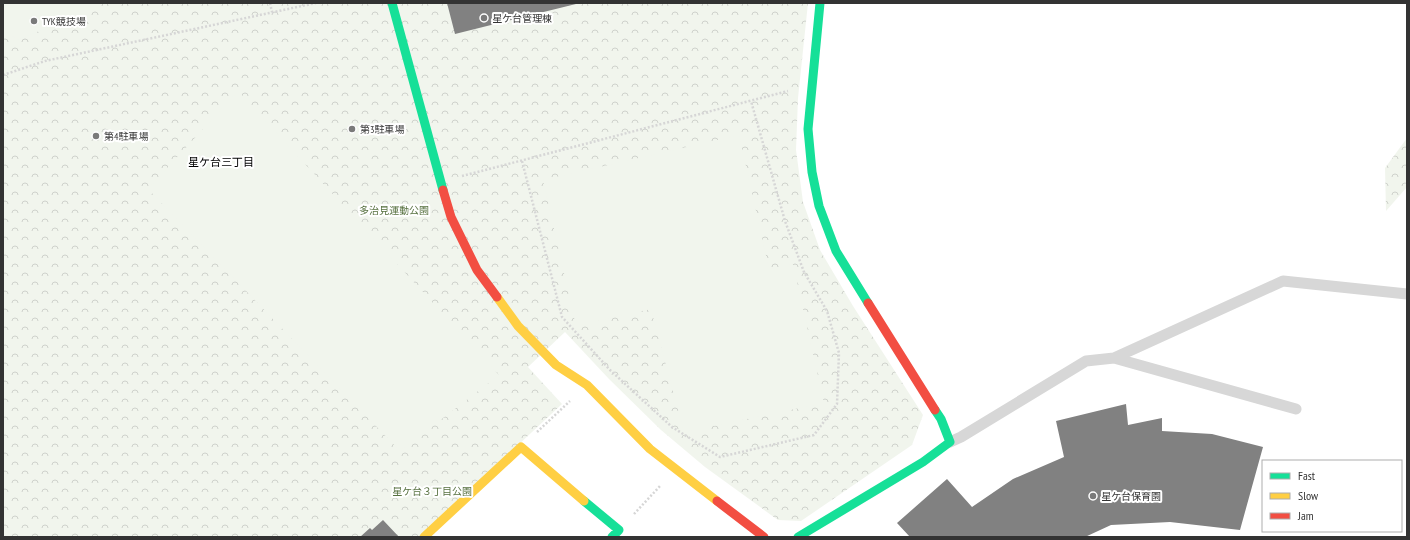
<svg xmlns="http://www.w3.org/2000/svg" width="1410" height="540" viewBox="0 0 1410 540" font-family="'PT Sans Narrow','Noto Sans JP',sans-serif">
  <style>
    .forest { fill: url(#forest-crowns) }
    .garden { fill: #f1f5ed }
    .building { fill: #818181 }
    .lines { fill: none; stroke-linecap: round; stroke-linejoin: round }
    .path { stroke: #d6d6d6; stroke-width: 2.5; stroke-dasharray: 2 2; stroke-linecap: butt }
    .lane { stroke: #d7d7d7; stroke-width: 11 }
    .fast { stroke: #16e098; stroke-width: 9 }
    .slow { stroke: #ffcf43; stroke-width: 9 }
    .jam { stroke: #f24e42; stroke-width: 9 }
    .poi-dot { fill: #7a7a7a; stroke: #fff; stroke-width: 1.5 }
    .labels { text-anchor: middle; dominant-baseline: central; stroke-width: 4; stroke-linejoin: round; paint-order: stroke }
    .poi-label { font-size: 10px; fill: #333; stroke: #fff; text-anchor: start }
    .park-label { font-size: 10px; fill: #56703f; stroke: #fff }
    .neighbourhood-label { font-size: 11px; fill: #000; stroke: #fff }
  </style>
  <defs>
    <pattern id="forest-crowns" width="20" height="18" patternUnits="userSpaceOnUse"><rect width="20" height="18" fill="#f1f5ed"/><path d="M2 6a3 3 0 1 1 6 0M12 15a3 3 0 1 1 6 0" fill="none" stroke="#cfd2cc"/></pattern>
  </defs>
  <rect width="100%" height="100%" fill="#fff"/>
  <!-- forest -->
  <path class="forest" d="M 3,3 L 808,3 L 798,98 L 796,150 L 803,202 L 820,250 L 853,306 L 923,415 L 912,445 L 801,521 L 778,520 L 705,467 L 661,430 L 609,379 L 565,332 L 528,367 L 562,404 L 420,537 L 3,537 Z
    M 1407,138 L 1407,187 L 1386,211 L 1385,168 Z"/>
  <!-- garden -->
  <path class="garden" d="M 3,3 L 99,3 L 82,14 L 17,40 L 3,28 Z
    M 238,91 L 499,375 L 400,451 L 148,189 Z
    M 739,135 L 769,269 L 793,264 L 824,403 L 684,432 L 651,309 L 576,326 L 543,180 Z"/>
  <!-- building -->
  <path class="building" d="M 447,3 L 576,3 L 576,4 L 455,34 Z
    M 1126,404 L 1128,425 L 1162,418 L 1162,431 L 1212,434 L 1263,447 L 1240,530 L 1170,522 L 1111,525 L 1085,537 L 910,537 L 897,523 L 947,479 L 972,507 L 1013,479 L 1064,457 L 1056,421 Z
    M 383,520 L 399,537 L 360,537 L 370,528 L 372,530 Z"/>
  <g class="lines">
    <!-- path -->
    <path class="path" d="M 270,3 L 272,12
      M 3,75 L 45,61 L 316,3
      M 522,161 L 562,317 L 610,370 L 672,427 L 720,457 L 814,435 L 837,404 L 839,353 L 827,311 L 804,272 L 785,221 L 751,101
      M 462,176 L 788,91
      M 537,432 L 570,401
      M 634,514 L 661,485"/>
    <!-- lane -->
    <path class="lane" d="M 1114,358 L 1296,409
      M 950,442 L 961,437 L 1086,361 L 1114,358 L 1283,281 L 1407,294"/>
    <!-- fast -->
    <path class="fast" d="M 392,3 L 443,190
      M 820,3 L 808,129 L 812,172 L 819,206 L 836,251 L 868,303
      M 584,501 L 619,530 L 612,537
      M 798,537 L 923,462 L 950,442 L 941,419 L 935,410"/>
    <!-- slow -->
    <path class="slow" d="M 497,297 L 518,326 L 556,365 L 587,385 L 650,449 L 717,501
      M 424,537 L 521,447 L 584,501"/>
    <!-- jam -->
    <path class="jam" d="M 443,190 L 451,217 L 477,270 L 497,297
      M 868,303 L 935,410
      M 717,501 L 764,537"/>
  </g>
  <!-- markers -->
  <g class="poi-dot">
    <circle cx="484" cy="18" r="4"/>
    <circle cx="34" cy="21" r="4"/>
    <circle cx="352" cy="129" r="4"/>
    <circle cx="96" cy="136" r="4"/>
    <circle cx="1093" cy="496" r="4"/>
  </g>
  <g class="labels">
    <!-- poi labels -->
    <g class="poi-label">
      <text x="492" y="18">星ケ台管理棟</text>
      <text x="42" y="21">TYK競技場</text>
      <text x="360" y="129">第3駐車場</text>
      <text x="104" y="136">第4駐車場</text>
      <text x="1101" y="496">星ケ台保育園</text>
    </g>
    <!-- park labels -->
    <g class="park-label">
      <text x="394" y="210">多治見運動公園</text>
      <text x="432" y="491">星ケ台３丁目公園</text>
    </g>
    <!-- neighbourhood labels -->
    <g class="neighbourhood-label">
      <text x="221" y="162">星ケ台三丁目</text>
    </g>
  </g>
  <!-- border -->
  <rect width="1410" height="540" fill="none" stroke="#333333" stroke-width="8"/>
  <!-- legend -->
  <rect x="1262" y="460" width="140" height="72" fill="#ffffff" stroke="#adadad"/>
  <rect x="1270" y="473" width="20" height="6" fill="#16e098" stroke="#adadad"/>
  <text x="1298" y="480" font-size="12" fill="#333333">Fast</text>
  <rect x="1270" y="493" width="20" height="6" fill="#ffcf43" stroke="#adadad"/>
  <text x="1298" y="500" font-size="12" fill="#333333">Slow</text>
  <rect x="1270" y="513" width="20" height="6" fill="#f24e42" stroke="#adadad"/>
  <text x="1298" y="520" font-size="12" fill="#333333">Jam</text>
</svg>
